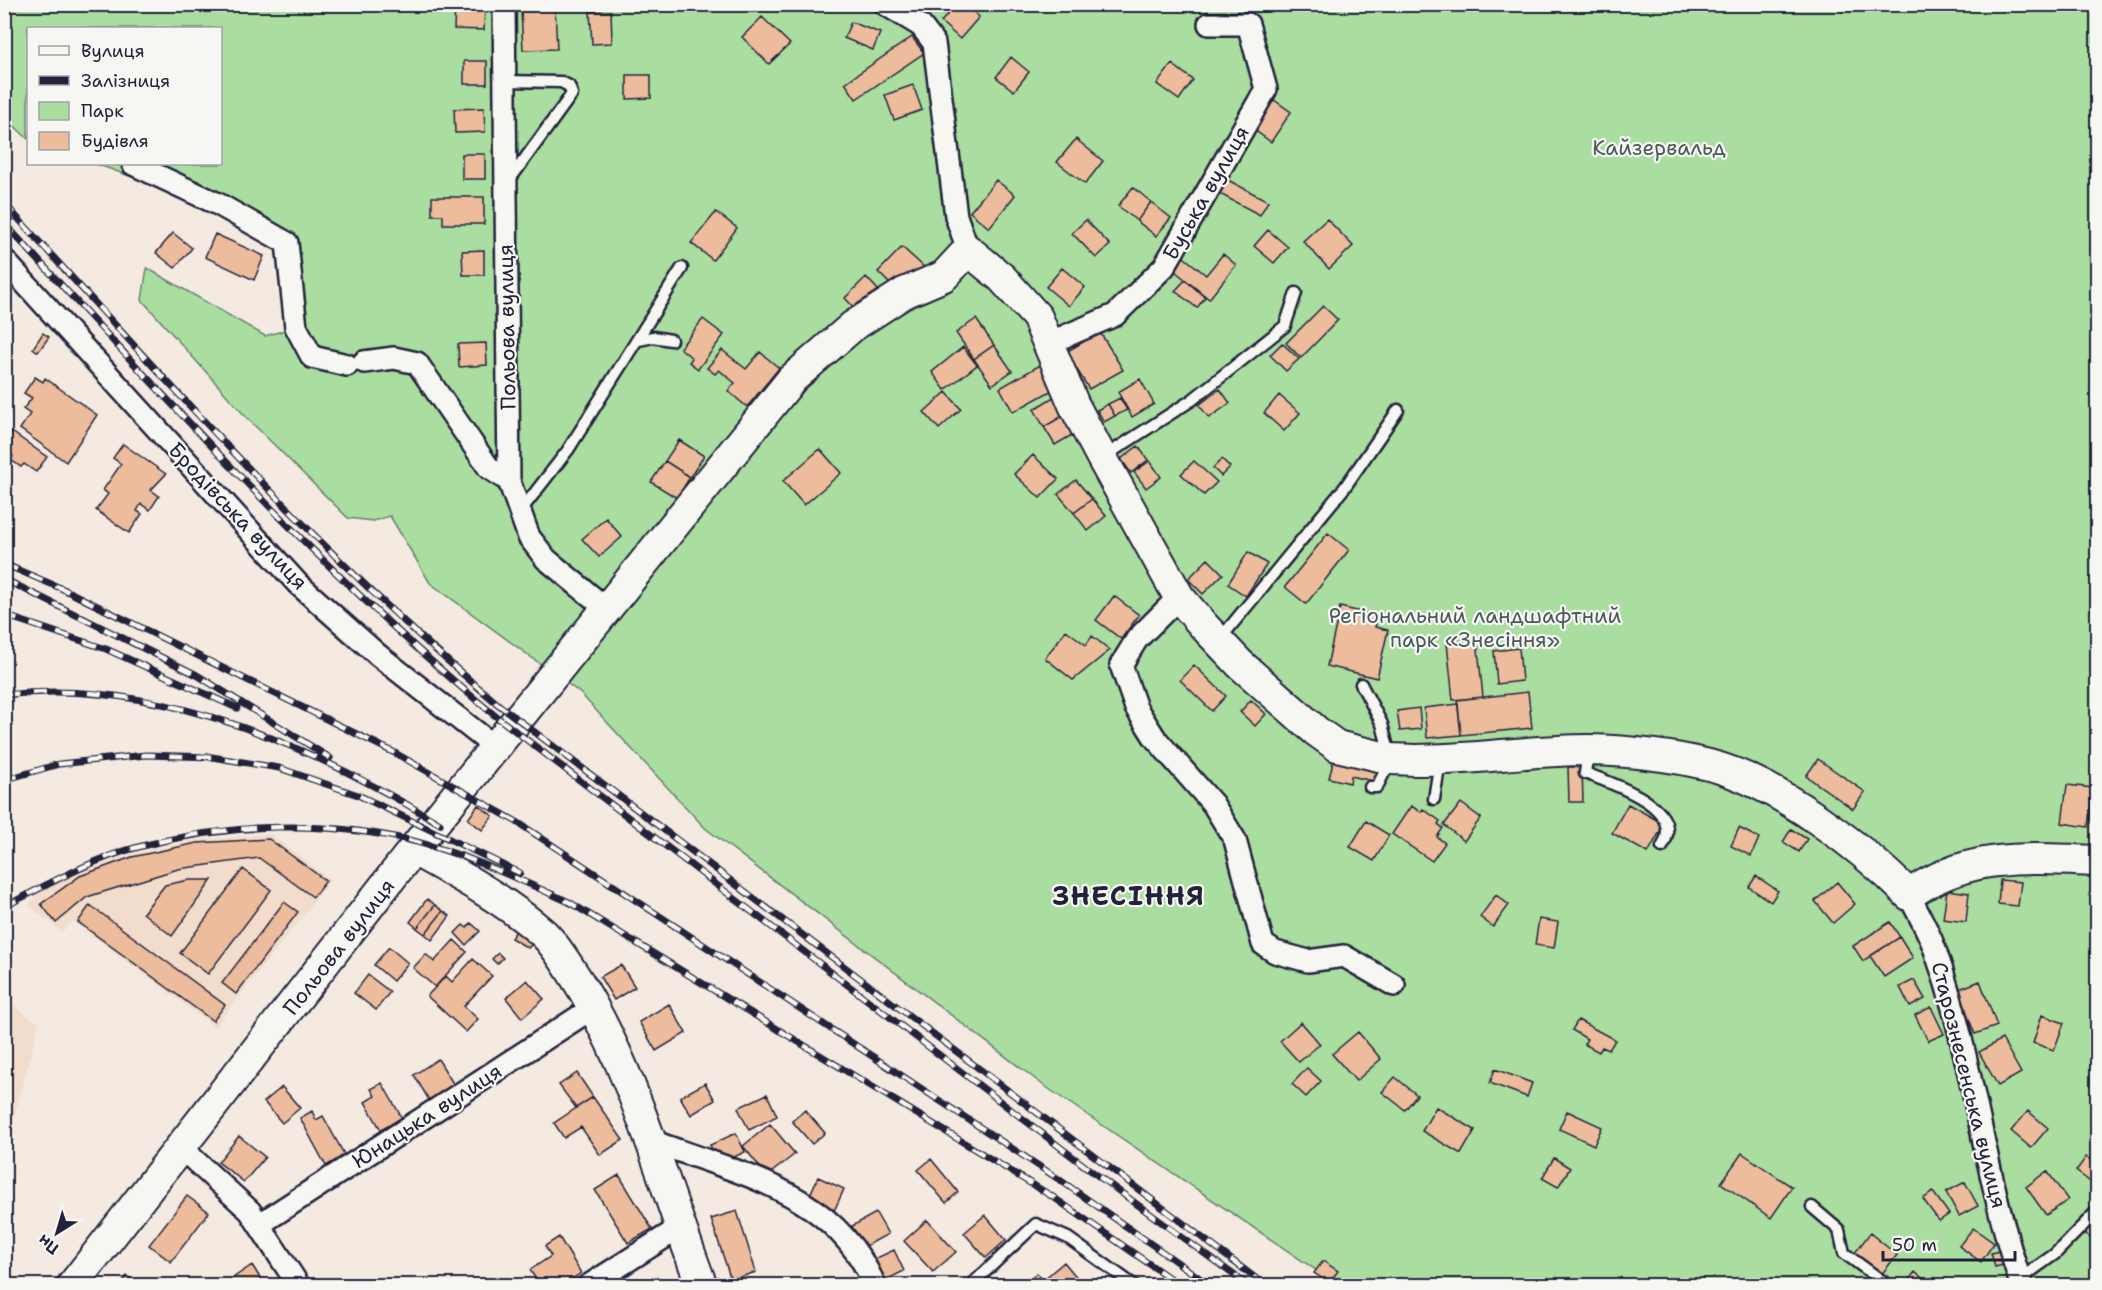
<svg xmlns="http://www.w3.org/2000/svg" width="2102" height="1290" viewBox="0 0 2102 1290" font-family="'Shantell Sans',sans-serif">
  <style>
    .built { fill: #f2dccc }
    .green { fill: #a9dea0; stroke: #66806e; stroke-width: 1.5 }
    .building { fill: #ecbc9c; stroke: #22223b; stroke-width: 1.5 }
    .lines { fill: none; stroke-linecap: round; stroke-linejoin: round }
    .lane-casing { stroke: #22223b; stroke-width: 15 }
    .street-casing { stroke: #22223b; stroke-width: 26 }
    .secondary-casing { stroke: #22223b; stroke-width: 34 }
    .lane { stroke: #f6f6f2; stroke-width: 10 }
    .street { stroke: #f6f6f2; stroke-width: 21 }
    .secondary { stroke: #f6f6f2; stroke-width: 30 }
    .rail-casing { stroke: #22223b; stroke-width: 7 }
    .rail { stroke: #f6f6f2; stroke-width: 4.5; stroke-dasharray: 14; stroke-linecap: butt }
    .labels { text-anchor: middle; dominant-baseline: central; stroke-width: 4.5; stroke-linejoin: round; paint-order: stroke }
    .park-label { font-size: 21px; fill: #4a5a59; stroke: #f6f6f2 }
    .street-label { font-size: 21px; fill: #22223b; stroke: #f6f6f2 }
    .district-label { font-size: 27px; font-weight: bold; letter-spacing: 1.5px; fill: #22223b; stroke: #f6f6f2 }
  </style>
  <rect width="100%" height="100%" fill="#f4eae1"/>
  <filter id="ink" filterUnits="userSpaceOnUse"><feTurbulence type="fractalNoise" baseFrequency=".0167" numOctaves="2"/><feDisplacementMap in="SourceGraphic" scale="12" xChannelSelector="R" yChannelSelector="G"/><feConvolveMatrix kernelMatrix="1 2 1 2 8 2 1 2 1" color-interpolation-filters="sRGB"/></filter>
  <g filter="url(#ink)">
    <!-- built -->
    <path class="built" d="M 270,834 L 331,880 L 215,1027 L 73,921 L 62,932 L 29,905 L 42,890 L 75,874 L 131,854 L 195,840 Z
      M 5,1000 L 39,1023 L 15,1114 L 5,1127 Z"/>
    <!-- green -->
    <path class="green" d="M 4,5 L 2097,5 L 2097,1285 L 1338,1285 L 1043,1085 L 705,828 L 580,693 L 430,583 L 390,516 L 373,521 L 348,518 L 246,417 L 142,300 L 147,268 L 265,336 L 296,327 L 282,235 L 208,204 L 96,164 L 220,164 L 220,28 L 28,28 L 28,139 L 5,117 Z"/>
    <!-- building -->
    <path class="building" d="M 455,4 L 485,5 L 484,30 L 454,29 Z
      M 557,4 L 581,4 L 581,9 L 557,8 Z
      M 956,4 L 966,4 L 979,17 L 960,39 L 941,22 Z
      M 555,9 L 557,49 L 523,50 L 521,10 Z
      M 611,11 L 612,43 L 592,44 L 590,12 Z
      M 762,17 L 790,44 L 769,64 L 742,37 Z
      M 851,22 L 880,33 L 873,50 L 844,38 Z
      M 912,37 L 924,53 L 856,99 L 845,83 Z
      M 1011,57 L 1029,72 L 1014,91 L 996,77 Z
      M 464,61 L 487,61 L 487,84 L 464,84 Z
      M 1172,64 L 1193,80 L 1179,100 L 1157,84 Z
      M 627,75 L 651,75 L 651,98 L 627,99 Z
      M 913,85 L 922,110 L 894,120 L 885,95 Z
      M 1270,97 L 1291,112 L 1271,142 L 1250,127 Z
      M 484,108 L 485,132 L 455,133 L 454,109 Z
      M 1076,139 L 1103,161 L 1085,184 L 1057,162 Z
      M 462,154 L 485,154 L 485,179 L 462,179 Z
      M 1224,178 L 1268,201 L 1260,215 L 1216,192 Z
      M 996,180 L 1015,195 L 989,228 L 970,212 Z
      M 1133,187 L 1151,202 L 1137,221 L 1118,206 Z
      M 432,197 L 484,197 L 484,224 L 443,224 L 443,215 L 432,215 Z
      M 1151,202 L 1171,218 L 1156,236 L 1137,221 Z
      M 716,212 L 737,228 L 713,260 L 691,243 Z
      M 1327,219 L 1353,246 L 1329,269 L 1303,241 Z
      M 1086,220 L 1110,245 L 1096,258 L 1072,233 Z
      M 1268,230 L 1288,247 L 1274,263 L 1254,246 Z
      M 173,233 L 192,248 L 175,268 L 156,253 Z
      M 215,234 L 264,256 L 254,280 L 205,257 Z
      M 902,247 L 924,267 L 899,293 L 878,272 Z
      M 484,250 L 484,275 L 463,275 L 462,251 Z
      M 1180,254 L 1206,275 L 1223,254 L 1236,265 L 1209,299 L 1170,267 Z
      M 1062,268 L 1085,287 L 1069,306 L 1046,287 Z
      M 866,277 L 879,291 L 858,312 L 845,298 Z
      M 1185,280 L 1205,297 L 1197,308 L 1175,291 Z
      M 1323,306 L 1338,320 L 1301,358 L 1286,343 Z
      M 703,319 L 724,335 L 698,369 L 689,362 L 692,358 L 680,348 Z
      M 976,319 L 994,345 L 974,359 L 956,333 Z
      M 1100,332 L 1123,370 L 1089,389 L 1066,352 Z
      M 43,333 L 49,337 L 38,352 L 33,348 Z
      M 486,343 L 487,365 L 459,367 L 458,344 Z
      M 1282,343 L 1299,359 L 1286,371 L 1270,355 Z
      M 994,345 L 1012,371 L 992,385 L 974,359 Z
      M 963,347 L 977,365 L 945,390 L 932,372 Z
      M 722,350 L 746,369 L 760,352 L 779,368 L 747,407 L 728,391 L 735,383 L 719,370 L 715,374 L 707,368 Z
      M 1042,364 L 1056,388 L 1013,412 L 1000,388 Z
      M 35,377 L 43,382 L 45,378 L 97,415 L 66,462 L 20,429 L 30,414 L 23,409 L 32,398 L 24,393 Z
      M 1140,379 L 1154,404 L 1132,417 L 1118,392 Z
      M 1220,389 L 1230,403 L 1209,418 L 1199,405 Z
      M 946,392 L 961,409 L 939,429 L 924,412 Z
      M 1279,395 L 1300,413 L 1284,431 L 1264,413 Z
      M 1055,396 L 1066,414 L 1044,427 L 1034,409 Z
      M 1120,398 L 1127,410 L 1115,416 L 1108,404 Z
      M 1108,404 L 1115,416 L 1104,422 L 1097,410 Z
      M 1066,414 L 1077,432 L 1055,445 L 1044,427 Z
      M 12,432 L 47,457 L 36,472 L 24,464 L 21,467 L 11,460 L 13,456 L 4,450 L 4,442 Z
      M 679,440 L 704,456 L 690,477 L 665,461 Z
      M 123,444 L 166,474 L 151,490 L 159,496 L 150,510 L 141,504 L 137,511 L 142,514 L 129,533 L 96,510 L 108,494 L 103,490 L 121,464 L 113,458 Z
      M 1138,446 L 1148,460 L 1131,473 L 1121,459 Z
      M 820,449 L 841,473 L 804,505 L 783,481 Z
      M 1033,455 L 1058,479 L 1040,498 L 1014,474 Z
      M 1222,459 L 1230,467 L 1221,476 L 1213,468 Z
      M 665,461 L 690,477 L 677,498 L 651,482 Z
      M 1150,461 L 1161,477 L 1146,488 L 1134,472 Z
      M 1194,461 L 1217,482 L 1204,495 L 1181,474 Z
      M 1076,480 L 1092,499 L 1074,513 L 1058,494 Z
      M 1092,499 L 1106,516 L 1088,531 L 1074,513 Z
      M 606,518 L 622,537 L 599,557 L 582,539 Z
      M 1328,533 L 1349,550 L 1306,604 L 1285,587 Z
      M 1248,552 L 1267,564 L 1246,596 L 1228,584 Z
      M 1208,559 L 1223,574 L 1203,594 L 1188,579 Z
      M 1114,596 L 1139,615 L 1121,639 L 1096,620 Z
      M 1340,607 L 1378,616 L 1375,627 L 1388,630 L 1377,678 L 1327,666 Z
      M 1066,630 L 1086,645 L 1092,636 L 1110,650 L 1073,680 L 1045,658 Z
      M 1477,639 L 1483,697 L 1453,700 L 1447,643 Z
      M 1519,648 L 1522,681 L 1497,684 L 1494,651 Z
      M 1194,665 L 1226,696 L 1212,711 L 1180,680 Z
      M 1528,692 L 1532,728 L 1461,735 L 1457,700 Z
      M 1251,700 L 1266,714 L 1255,726 L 1240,712 Z
      M 1458,704 L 1461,735 L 1427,738 L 1424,708 Z
      M 1419,708 L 1421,729 L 1400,731 L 1397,711 Z
      M 1335,755 L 1381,766 L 1377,782 L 1351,776 L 1350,783 L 1329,778 Z
      M 1818,759 L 1865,792 L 1853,809 L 1806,776 Z
      M 1568,767 L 1582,767 L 1583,802 L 1569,802 Z
      M 2067,785 L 2093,788 L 2088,827 L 2062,823 Z
      M 1461,803 L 1481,818 L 1464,841 L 1444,825 Z
      M 1628,804 L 1664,824 L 1648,853 L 1612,833 Z
      M 478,805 L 493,816 L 482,830 L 468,819 Z
      M 1411,806 L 1421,812 L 1423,809 L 1440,821 L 1438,824 L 1443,828 L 1437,837 L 1445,843 L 1432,861 L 1392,834 Z
      M 1366,821 L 1389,835 L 1374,861 L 1350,847 Z
      M 1739,828 L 1759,838 L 1751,856 L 1731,846 Z
      M 1791,829 L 1807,839 L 1799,852 L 1783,842 Z
      M 269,839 L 326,881 L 313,897 L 259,858 L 178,869 L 87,897 L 56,923 L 41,904 L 80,876 L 132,857 L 197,843 Z
      M 243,869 L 271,890 L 208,974 L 180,953 Z
      M 1756,876 L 1778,891 L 1771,902 L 1749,887 Z
      M 189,880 L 212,880 L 172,936 L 143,913 L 165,885 Z
      M 2000,880 L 2021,882 L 2018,906 L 1998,904 Z
      M 1837,882 L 1855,904 L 1833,923 L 1815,901 Z
      M 1947,890 L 1969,893 L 1966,922 L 1943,919 Z
      M 1496,895 L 1509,905 L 1493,927 L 1480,917 Z
      M 427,899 L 435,905 L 417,928 L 410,922 Z
      M 284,902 L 298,912 L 236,994 L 222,983 Z
      M 90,905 L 225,1005 L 213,1021 L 78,922 Z
      M 435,905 L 443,911 L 425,934 L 417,928 Z
      M 443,911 L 450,916 L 432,940 L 425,934 Z
      M 1539,919 L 1558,922 L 1554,948 L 1535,945 Z
      M 1890,922 L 1900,937 L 1863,961 L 1853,946 Z
      M 471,923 L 480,931 L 466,945 L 455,933 L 463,925 L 467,928 Z
      M 516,931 L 532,944 L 528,948 L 511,938 Z
      M 1900,937 L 1913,958 L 1884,977 L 1870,956 Z
      M 454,940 L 467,952 L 435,987 L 413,968 L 426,954 L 434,962 Z
      M 389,947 L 408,963 L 393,981 L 374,965 Z
      M 498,953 L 503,958 L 497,964 L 492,959 Z
      M 473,959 L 492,976 L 464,1006 L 478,1019 L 466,1032 L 427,996 L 446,976 L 452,982 Z
      M 621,965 L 635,987 L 614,1000 L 600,977 Z
      M 368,975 L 390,992 L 376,1010 L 354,993 Z
      M 527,980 L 544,999 L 522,1018 L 506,998 Z
      M 1914,980 L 1925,999 L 1910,1007 L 1900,987 Z
      M 1980,981 L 1997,1026 L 1975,1034 L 1957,990 Z
      M 669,1004 L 686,1033 L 656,1051 L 639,1022 Z
      M 1931,1007 L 1944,1034 L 1928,1041 L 1915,1015 Z
      M 2042,1015 L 2064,1023 L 2054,1050 L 2033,1043 Z
      M 1578,1020 L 1615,1040 L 1609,1050 L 1602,1047 L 1599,1052 L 1584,1044 L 1587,1039 L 1572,1030 Z
      M 1301,1022 L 1320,1044 L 1299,1062 L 1280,1041 Z
      M 1358,1032 L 1381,1059 L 1356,1081 L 1332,1054 Z
      M 2002,1039 L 2021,1073 L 1998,1086 L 1979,1052 Z
      M 438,1059 L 454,1085 L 429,1100 L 414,1075 Z
      M 1307,1068 L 1321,1081 L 1306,1097 L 1292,1084 Z
      M 1495,1069 L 1532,1083 L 1527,1097 L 1490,1083 Z
      M 577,1073 L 593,1097 L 576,1108 L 559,1085 Z
      M 1395,1077 L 1417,1095 L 1405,1110 L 1382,1092 Z
      M 382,1083 L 402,1118 L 381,1130 L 365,1102 L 375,1096 L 371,1089 Z
      M 705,1083 L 715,1100 L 691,1115 L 680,1097 Z
      M 282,1087 L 300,1108 L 282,1123 L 264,1102 Z
      M 767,1094 L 777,1116 L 749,1130 L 738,1108 Z
      M 593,1097 L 623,1140 L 600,1155 L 581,1127 L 564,1138 L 554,1123 Z
      M 1436,1107 L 1475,1130 L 1461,1154 L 1422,1131 Z
      M 805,1110 L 825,1133 L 812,1144 L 792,1121 Z
      M 312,1111 L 316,1120 L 323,1116 L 345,1156 L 326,1166 L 300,1118 Z
      M 1567,1111 L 1602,1127 L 1594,1145 L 1559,1129 Z
      M 2028,1111 L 2048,1128 L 2031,1148 L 2011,1131 Z
      M 770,1124 L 795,1154 L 767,1176 L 743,1146 Z
      M 736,1133 L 745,1152 L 719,1164 L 710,1145 Z
      M 239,1136 L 265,1157 L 244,1182 L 218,1162 Z
      M 1742,1153 L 1792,1187 L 1771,1218 L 1721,1183 Z
      M 2086,1157 L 2098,1165 L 2098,1178 L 2093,1184 L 2076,1171 Z
      M 1554,1158 L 1570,1168 L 1558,1187 L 1542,1178 Z
      M 931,1159 L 958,1192 L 946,1203 L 918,1170 Z
      M 2047,1171 L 2068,1200 L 2046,1215 L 2026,1187 Z
      M 619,1175 L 652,1229 L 628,1243 L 595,1190 Z
      M 818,1177 L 844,1189 L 834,1211 L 808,1199 Z
      M 1965,1182 L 1978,1206 L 1959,1216 L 1946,1192 Z
      M 1933,1192 L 1949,1214 L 1939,1221 L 1923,1199 Z
      M 187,1196 L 209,1212 L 171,1262 L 149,1245 Z
      M 737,1211 L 756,1272 L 731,1280 L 711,1219 Z
      M 876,1213 L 888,1234 L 864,1247 L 852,1226 Z
      M 985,1215 L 1006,1240 L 986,1258 L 964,1233 Z
      M 2098,1215 L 2098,1244 L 2083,1232 Z
      M 927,1220 L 956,1252 L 933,1272 L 904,1241 Z
      M 1973,1228 L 1994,1243 L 1981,1262 L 1959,1246 Z
      M 1870,1233 L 1897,1255 L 1881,1275 L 1854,1254 Z
      M 559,1237 L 581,1273 L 562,1286 L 540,1286 L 530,1270 L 551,1256 L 545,1246 Z
      M 894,1250 L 904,1271 L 880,1283 L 870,1261 Z
      M 1999,1251 L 2003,1265 L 1995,1267 L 1991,1253 Z
      M 1323,1261 L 1338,1271 L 1329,1283 L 1314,1273 Z
      M 1064,1262 L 1084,1286 L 1050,1286 L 1044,1279 Z
      M 252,1265 L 265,1286 L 221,1286 Z
      M 1915,1272 L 1932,1286 L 1904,1286 Z
      M 1037,1273 L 1047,1286 L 1025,1286 L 1024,1284 Z
      M 127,1276 L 140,1286 L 120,1286 Z"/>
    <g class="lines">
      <defs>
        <path id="lane" d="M 505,81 L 561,82 L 569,86 L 572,94 L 508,182
          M 639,340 L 653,337 L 671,340
          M 1105,456 L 1192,400 L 1285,326 L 1296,293
          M 519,513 L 568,450 L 682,268
          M 1220,639 L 1345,487 L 1398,410
          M 1361,684 L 1382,724 L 1391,759 L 1377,787 L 1370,787
          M 1588,751 L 1585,773 C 1613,784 1687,807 1662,847
          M 1434,799 L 1440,761
          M 1812,1207 L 1839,1230 L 1844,1253 L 1889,1286
          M 2020,1279 L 2055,1254 L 2098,1210
          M 970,1286 L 1036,1224 L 1068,1238 L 1135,1286"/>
        <path id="street" d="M 504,4 L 509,481 L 529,537 L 546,559 L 608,610
          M 885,4 L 921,26 L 934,43 L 956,216 L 968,250
          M 133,164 L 218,204 L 287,243 L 296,327 L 312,357 L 347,365
          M 4,260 L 298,584 L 378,655 L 495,747
          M 1049,343 L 1115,315 L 1164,267 L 1266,89 L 1248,24 L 1209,24
          M 364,362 L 394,358 L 417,363 L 489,468 L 509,481
          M 1179,597 L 1137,639 L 1121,665 L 1136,708 L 1155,738 L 1213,804 L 1235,840 L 1263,944 L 1275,952 L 1308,961 L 1344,956 L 1394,985
          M 1909,895 C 1918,914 1930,933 1936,953 C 1974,1061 1984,1177 2022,1286
          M 652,1141 C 739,1174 835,1191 875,1286
          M 180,1147 L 250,1211 L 299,1286
          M 260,1224 L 594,1007
          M 588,1286 L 679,1228"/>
        <path id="secondary" d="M 414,850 C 459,875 505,900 544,934 C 558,948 570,969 581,986 C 637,1079 663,1185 702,1286
          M 72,1286 L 430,828 L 792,379 L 853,326 L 904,293 L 944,276 L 968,250 L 1002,278 L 1037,317 L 1074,405 L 1102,458 L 1179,597 L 1203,625 L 1240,664 L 1316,731 L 1337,746 L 1391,759 L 1416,760 C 1473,760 1530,750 1588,750 C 1629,751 1669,755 1709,765 C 1774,781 1862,847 1909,895 C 1967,852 2029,858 2098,861"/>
      </defs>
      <!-- lane casing -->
      <use href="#lane" class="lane-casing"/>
      <!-- street casing -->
      <use href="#street" class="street-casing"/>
      <!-- secondary casing -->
      <use href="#secondary" class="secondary-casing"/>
      <!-- lane -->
      <use href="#lane" class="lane"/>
      <!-- street -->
      <use href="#street" class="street"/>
      <!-- secondary -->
      <use href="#secondary" class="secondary"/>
      <defs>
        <path id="rail" d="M 4,203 C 163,377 318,554 499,705 L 1266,1286
          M 4,223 C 162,393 314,566 493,714 L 1090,1170 L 1249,1286
          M 4,564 L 63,589 L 395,753 L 517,822 L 1060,1180 L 1211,1286
          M 4,579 L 197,675 L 330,758
          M 4,615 L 106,649 L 237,708
          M 4,695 C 157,676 313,747 440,824
          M 4,780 L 59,764 L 146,755 L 212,757 L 279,768 L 358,795 L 520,873
          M 4,907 C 48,884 94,858 142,846 C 230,823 329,820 417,842 C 470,856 520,880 569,902 L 1053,1197 L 1181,1286"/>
      </defs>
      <!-- rail casing -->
      <use href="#rail" class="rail-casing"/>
      <!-- rail -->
      <use href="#rail" class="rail"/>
    </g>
  </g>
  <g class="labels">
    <!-- park labels -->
    <g class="park-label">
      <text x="1659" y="148">Кайзервальд</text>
      <text x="1475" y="616">Регіональний ландшафтний<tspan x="1475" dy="24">парк «Знесіння»</tspan></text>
    </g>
    <!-- street labels -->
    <g class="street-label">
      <text transform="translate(1206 193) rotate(-60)">Буська вулиця</text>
      <text transform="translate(507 327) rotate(-91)">Польова вулиця</text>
      <text transform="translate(238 516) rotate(47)">Бродівська вулиця</text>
      <text transform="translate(339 947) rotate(-52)">Польова вулиця</text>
      <text transform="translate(1969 1085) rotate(76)">Старознесенська вулиця</text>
      <text transform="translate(427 1116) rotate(-33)">Юнацька вулиця</text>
    </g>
    <!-- district labels -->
    <g class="district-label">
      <text x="1129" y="895">ЗНЕСІННЯ</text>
    </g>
  </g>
  <!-- margin -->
  <rect width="2102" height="1290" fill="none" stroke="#f6f6f2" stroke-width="24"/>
  <rect x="12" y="12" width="2078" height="1266" fill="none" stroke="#22223b" stroke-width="2" filter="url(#ink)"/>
  <!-- legend -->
  <rect x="27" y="27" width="195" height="138" fill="#f6f6f2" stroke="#a1a1a9" stroke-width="1.5"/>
  <rect x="39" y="46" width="30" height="9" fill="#f6f6f2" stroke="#a1a1a9" stroke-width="1.5"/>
  <text x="81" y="57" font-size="18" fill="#22223b">Вулиця</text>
  <rect x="39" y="76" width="30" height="9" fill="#22223b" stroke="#a1a1a9" stroke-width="1.5"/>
  <text x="81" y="87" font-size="18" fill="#22223b">Залізниця</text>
  <rect x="39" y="102" width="30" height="18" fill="#a9dea0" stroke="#a1a1a9" stroke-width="1.5"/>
  <text x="81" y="117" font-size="18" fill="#22223b">Парк</text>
  <rect x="39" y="132" width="30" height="18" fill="#ecbc9c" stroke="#a1a1a9" stroke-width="1.5"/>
  <text x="81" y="147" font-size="18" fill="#22223b">Будівля</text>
  <!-- north arrow -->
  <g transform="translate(57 1233) rotate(217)" stroke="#f6f6f2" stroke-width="4.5" paint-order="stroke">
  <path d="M0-4.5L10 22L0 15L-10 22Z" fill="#22223b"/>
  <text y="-9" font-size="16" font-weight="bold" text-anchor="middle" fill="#22223b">Пн</text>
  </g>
  <!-- scale -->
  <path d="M1883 1251v9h132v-9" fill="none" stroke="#22223b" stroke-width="3"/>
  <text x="1892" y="1251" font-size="18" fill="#22223b" stroke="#f6f6f2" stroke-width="4.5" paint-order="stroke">50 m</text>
</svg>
